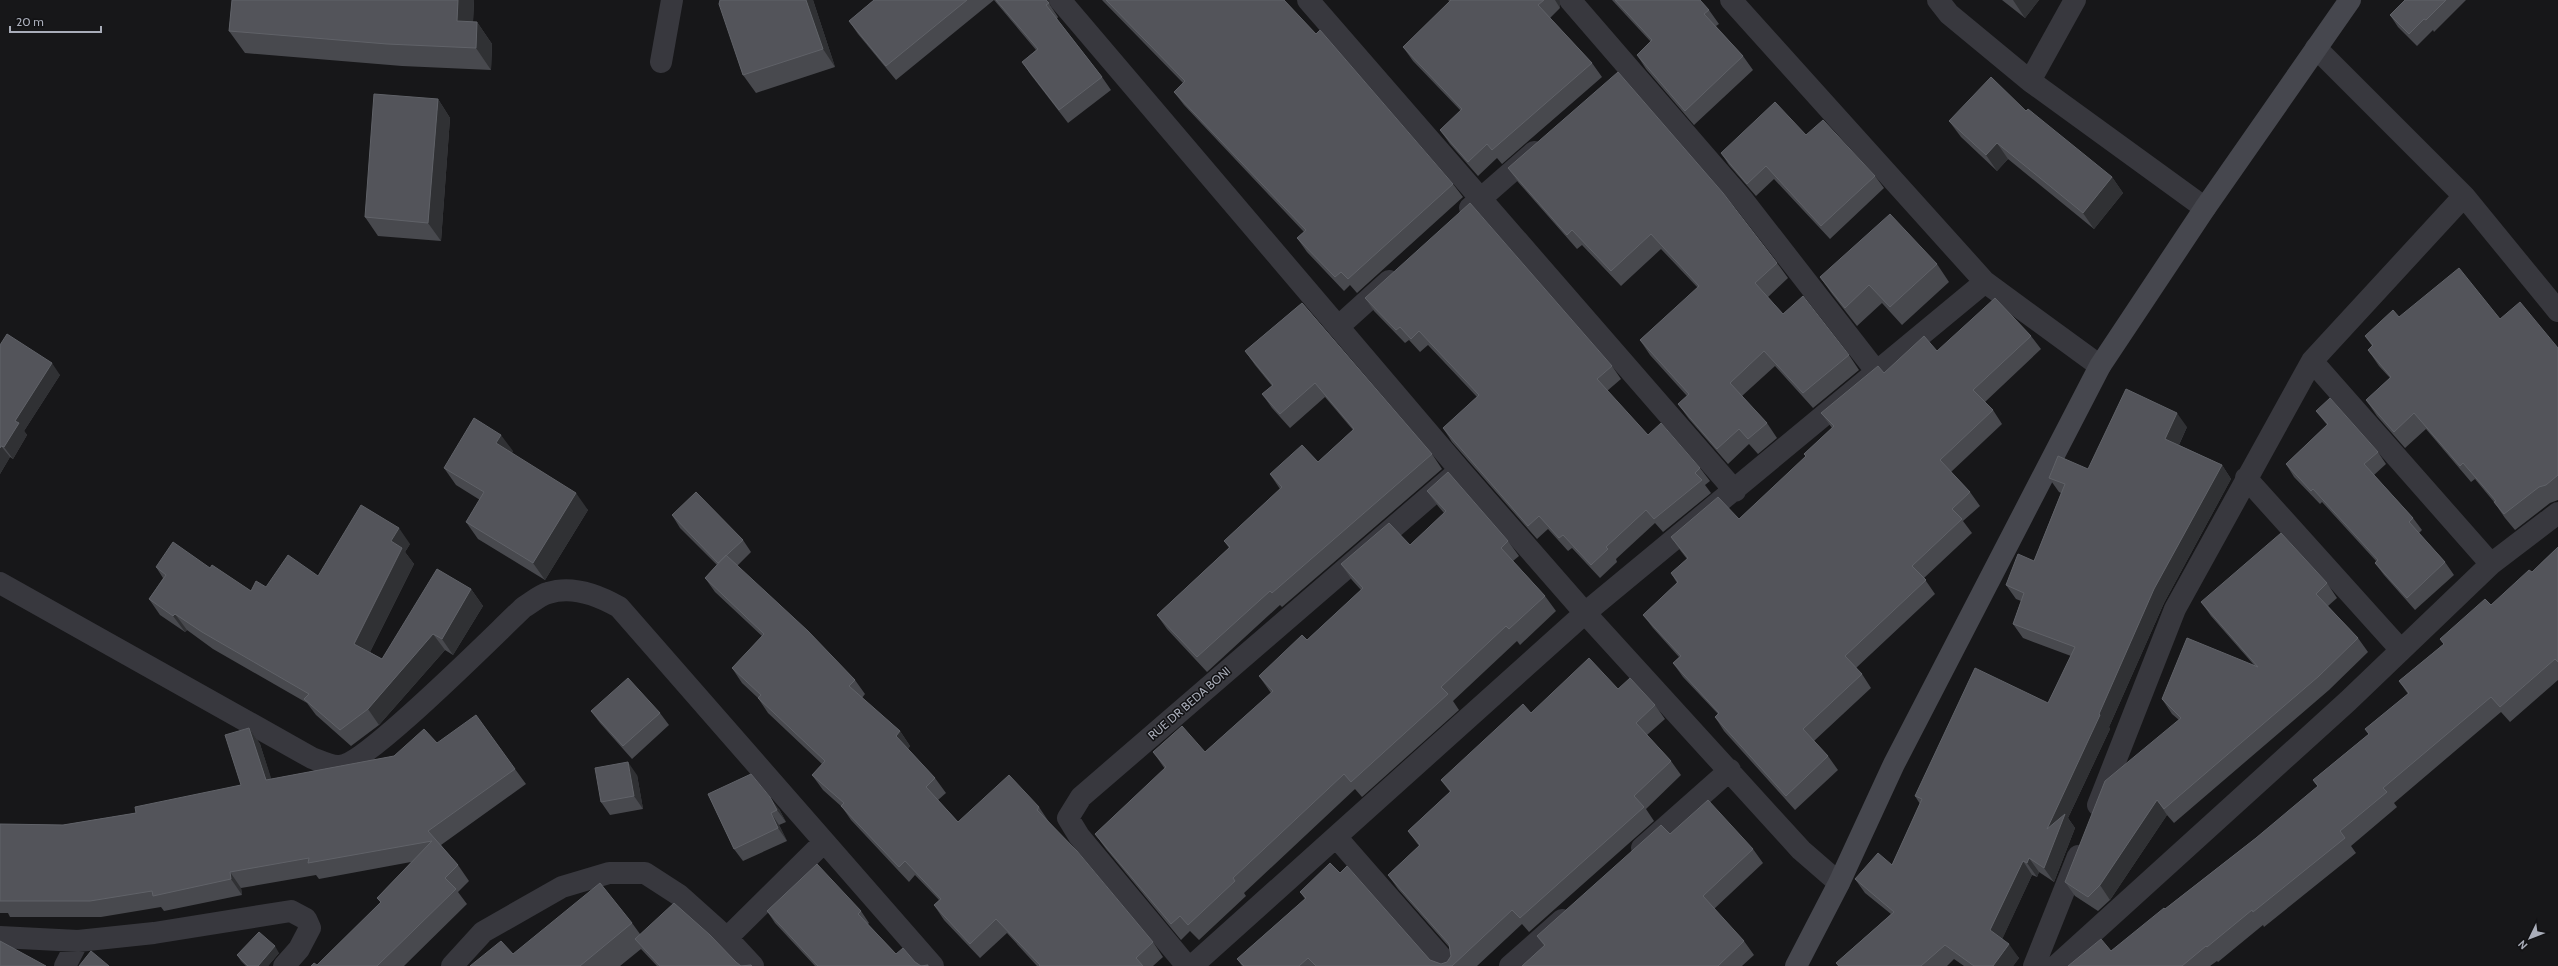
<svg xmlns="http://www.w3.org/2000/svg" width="2558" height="966" viewBox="0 0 2558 966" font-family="Cabin,sans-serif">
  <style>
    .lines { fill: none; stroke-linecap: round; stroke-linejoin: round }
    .street { stroke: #38383e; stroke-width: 22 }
    .secondary { stroke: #46474e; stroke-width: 22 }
    .wall { fill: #48494e }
    .shaded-wall { fill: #303134 }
    .building { fill: #53545a; stroke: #606268 }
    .labels { text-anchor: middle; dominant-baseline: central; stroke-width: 3; stroke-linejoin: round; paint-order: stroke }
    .street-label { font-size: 12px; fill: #a9adb9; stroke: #121214 }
  </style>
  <rect width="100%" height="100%" fill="#171719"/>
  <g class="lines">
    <!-- street -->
    <path class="street" d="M 1060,0 L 1460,470 L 1585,613 L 1801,850 L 1839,883
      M 1308,0 L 1735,491
      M 1570,0 L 1743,200 L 1876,371
      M 1731,0 L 1985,282 L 2100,366
      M 1938,0 L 1949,14 L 2030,81 L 2205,208
      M 2316,48 L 2464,196 L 2558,311
      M 661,62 L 672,0
      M 2030,81 L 2075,0
      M 1470,208 L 1534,152
      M 1338,327 L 1389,281
      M 2312,361 L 2491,564
      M 2246,478 L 2401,650
      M 0,583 L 312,758 C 320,761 330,766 338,766 C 364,767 497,632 524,607 C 531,603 540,595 548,593 C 572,585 598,595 619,607 L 933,966
      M 2098,805 L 2175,609 L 2312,361 L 2464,196
      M 1337,838 L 1449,966
      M 1642,848 L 1730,770
      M 0,937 L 78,941 L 154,933 L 291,911 L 306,919 L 310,928 L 299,949 L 284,966
      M 727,938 L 824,842
      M 65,966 L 78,941
      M 452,966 L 483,932 L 562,887 L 609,873 L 645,873 L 679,895 L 727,938 L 753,966
      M 1187,966 L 1079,836 L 1068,818 L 1081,797 L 1453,476
      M 1192,966 L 1585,613 L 1985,282
      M 1510,966 L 1562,920
      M 2034,966 L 2078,856
      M 2056,966 L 2348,701 L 2491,564 L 2558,513"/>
    <!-- secondary -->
    <path class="secondary" d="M 1796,966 L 1839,883 L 1894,764 L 2100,366 L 2205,208 L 2350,0"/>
  </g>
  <!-- wall -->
  <path class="wall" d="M 232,0 L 474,0 L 473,22 L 477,22 L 492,44 L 491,70 L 402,66 L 245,53 L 229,31 Z
    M 720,0 L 813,0 L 835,67 L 756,93 L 743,75 Z
    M 874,0 L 994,0 L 896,80 L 858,34 L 849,21 Z
    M 994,0 L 1049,0 L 1050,5 L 1058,17 L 1057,19 L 1102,77 L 1111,90 L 1068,123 L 1031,75 L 1022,62 L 1036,50 Z
    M 1102,0 L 1284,0 L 1453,184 L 1463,197 L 1357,293 L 1350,285 L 1344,291 L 1307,252 L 1297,238 L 1304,232 L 1184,105 L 1174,92 L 1183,83 Z
    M 1448,0 L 1559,0 L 1560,8 L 1550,18 L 1592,63 L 1602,77 L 1502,164 L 1497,158 L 1478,176 L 1450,144 L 1440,130 L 1461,111 L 1413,61 L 1403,47 L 1450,2 Z
    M 1612,0 L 1700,0 L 1709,10 L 1719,24 L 1716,26 L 1743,56 L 1753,70 L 1694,125 L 1646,69 L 1637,55 L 1651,42 Z
    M 2002,0 L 2039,0 L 2025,18 Z
    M 2405,0 L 2466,0 L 2434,32 L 2433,30 L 2417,46 L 2398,27 L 2390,15 Z
    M 438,99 L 450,118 L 441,241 L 378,236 L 365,217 Z
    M 2026,111 L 2112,177 L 2123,193 L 2094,229 L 2008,159 L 1997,171 L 1961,137 L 1949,121 Z
    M 1806,135 L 1875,176 L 1884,188 L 1830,239 L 1774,179 L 1756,196 L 1729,165 L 1721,153 Z
    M 1508,168 L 1777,263 L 1788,278 L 1768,297 L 1783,314 L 1849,355 L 1859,370 L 1813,408 L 1775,366 L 1742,396 L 1767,423 L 1777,438 L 1758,454 L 1749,444 L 1728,464 L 1689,419 L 1678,404 L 1687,396 L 1650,355 L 1640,340 L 1698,288 L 1661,249 L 1621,286 L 1582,245 L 1577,249 L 1518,182 Z
    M 1937,264 L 1949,282 L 1902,325 L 1882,303 L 1857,326 L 1832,294 L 1820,277 Z
    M 1365,298 L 1612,366 L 1621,379 L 1607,391 L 1648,435 L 1700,468 L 1710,481 L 1705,485 L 1711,493 L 1663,532 L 1655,523 L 1616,559 L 1617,562 L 1600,578 L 1572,548 L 1568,551 L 1548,529 L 1537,539 L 1452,442 L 1443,428 L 1477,397 L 1428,345 L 1420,352 L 1409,340 L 1405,343 L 1374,311 Z
    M 1302,303 L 1432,454 L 1442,469 L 1282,607 L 1280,605 L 1207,672 L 1167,629 L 1157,615 L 1229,548 L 1224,541 L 1280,489 L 1270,474 L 1318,462 L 1353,430 L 1325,397 L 1290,428 L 1272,408 L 1262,394 L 1272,386 L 1255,365 L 1245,351 Z
    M 2399,317 L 2500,319 L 2558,348 L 2558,500 L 2550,503 L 2515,530 L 2505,518 L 2494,502 L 2475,479 L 2471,482 L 2426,429 L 2405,448 L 2377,416 L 2366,400 L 2390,378 L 2379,366 L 2368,350 L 2372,346 L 2365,336 Z
    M 2031,336 L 2041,349 L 1985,402 L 1993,410 L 2002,424 L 1951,472 L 1970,492 L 1980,506 L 1963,521 L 1972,533 L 1924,578 L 1935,594 L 1856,668 L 1862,674 L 1871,688 L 1814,741 L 1828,756 L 1838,770 L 1795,810 L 1724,731 L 1715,717 L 1718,714 L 1683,677 L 1673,663 L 1679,657 L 1653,628 L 1643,615 L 1677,583 L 1671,573 L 1687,559 L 1680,550 L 1671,537 L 1739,519 L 1806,457 L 1804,454 L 1832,428 L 1821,413 L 1884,373 L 1937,351 Z
    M 0,345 L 60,375 L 24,431 L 27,435 L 13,459 L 10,457 L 0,474 Z
    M 2316,411 L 2378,452 L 2386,464 L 2374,475 L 2413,518 L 2422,530 L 2419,533 L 2445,562 L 2454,575 L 2415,610 L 2384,575 L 2375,563 L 2376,561 L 2322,502 L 2320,504 L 2294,477 L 2286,464 L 2327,425 Z
    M 2187,427 L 2179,445 L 2222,465 L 2231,479 L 2164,603 L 2109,727 L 2110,729 L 2068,818 L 2075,828 L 2054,882 L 2039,872 L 2037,877 L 2032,875 L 2002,939 L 2019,958 L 2013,966 L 1964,966 L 1954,959 L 1947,966 L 1838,966 L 1836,963 L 1891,914 L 1865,893 L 1855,879 L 1892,865 L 1920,804 L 1915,796 L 2048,703 L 2071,656 L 2023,638 L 2013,624 L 2021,601 L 2016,599 L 2006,585 L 2034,561 L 2061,493 L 2059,492 L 2049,478 L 2088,469 Z
    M 513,451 L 512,453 L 588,510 L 545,580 L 478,539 L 466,522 L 480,500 L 456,485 L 444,468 Z
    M 1427,491 L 1508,541 L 1519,556 L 1513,561 L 1545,596 L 1556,611 L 1520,645 L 1517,641 L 1453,701 L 1459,710 L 1362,797 L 1355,789 L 1244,893 L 1246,896 L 1199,940 L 1190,931 L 1181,940 L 1106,849 L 1095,834 L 1165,769 L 1153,752 L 1205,752 L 1271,693 L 1259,676 L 1307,640 L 1361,590 L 1352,580 L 1341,564 L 1410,545 L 1444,513 L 1438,506 Z
    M 672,515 L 743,540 L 751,552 L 737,566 L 855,680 L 865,694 L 862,698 L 900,731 L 910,746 L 908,749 L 935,778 L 946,793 L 938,800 L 958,822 L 1039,807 L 1049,822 L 1153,942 L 1163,957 L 1153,966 L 1037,966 L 1007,933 L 980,958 L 944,920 L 934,905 L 939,900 L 915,875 L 909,882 L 851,820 L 842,807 L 823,790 L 812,775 L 822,764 L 768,713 L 758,698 L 742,683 L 732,668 L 762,636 L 715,592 L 705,578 L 717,565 L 680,528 Z
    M 410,544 L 405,552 L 414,564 L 370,652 L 382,659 L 471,589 L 483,606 L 453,655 L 445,650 L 379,725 L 351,746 L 316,715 L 307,703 L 213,649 L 187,630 L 185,632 L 160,615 L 149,599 L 163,578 L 156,567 L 210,568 L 251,591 L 266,587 L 318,576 Z
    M 2558,547 L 2558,680 L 2510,722 L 2501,712 L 2394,803 L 2397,807 L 2351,846 L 2356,853 L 2264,927 L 2263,925 L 2218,962 L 2217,961 L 2210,966 L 2068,966 L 2111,951 L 2256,838 L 2318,787 L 2313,780 L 2369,734 L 2365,729 L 2408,694 L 2399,681 L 2444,644 L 2440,639 L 2491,605 L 2532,572 Z
    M 2327,583 L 2337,598 L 2328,606 L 2358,638 L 2368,652 L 2329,690 L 2174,823 L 2167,815 L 2110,900 L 2098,911 L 2075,896 L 2065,882 L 2179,720 L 2172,714 L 2162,699 L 2254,665 L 2211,616 L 2201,602 Z
    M 1618,689 L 1655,705 L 1665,719 L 1647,735 L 1671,761 L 1681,775 L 1646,809 L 1654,821 L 1529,932 L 1522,924 L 1477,966 L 1242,966 L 1237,959 L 1305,899 L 1300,892 L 1340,873 L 1430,960 L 1441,964 L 1447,962 L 1451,956 L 1449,947 L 1398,889 L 1388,875 L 1419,846 L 1408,831 L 1450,792 L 1441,780 L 1531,713 Z
    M 591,711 L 660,713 L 669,725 L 632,759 L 600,723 Z
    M 249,728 L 260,744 L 271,779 L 394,756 L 437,743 L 515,769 L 526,784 L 441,845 L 458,865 L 469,881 L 458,892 L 467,904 L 404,966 L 311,966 L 317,965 L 381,903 L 377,898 L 411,862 L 319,879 L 316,875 L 241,888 L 242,895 L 164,911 L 161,907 L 101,917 L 10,917 L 8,913 L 0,913 L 0,824 L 63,825 L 136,813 L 241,785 Z
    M 637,775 L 643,809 L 610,815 L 601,802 Z
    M 708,794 L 779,809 L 786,822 L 779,825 L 787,841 L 743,861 L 734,849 Z
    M 1670,834 L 1753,849 L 1763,863 L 1714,909 L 1744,941 L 1754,955 L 1742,966 L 1522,966 L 1544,946 L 1537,936 Z
    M 767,911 L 861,911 L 869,923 L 868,924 L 896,954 L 915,962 L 921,966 L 928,966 L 815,966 L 775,923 Z
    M 632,923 L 640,934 L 736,962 L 741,966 L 752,966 L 657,966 L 641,949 L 620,966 L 470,966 Z
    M 279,953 L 268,966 L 246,966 L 241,961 L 237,955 Z"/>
  <!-- shaded-wall -->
  <path class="shaded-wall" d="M 458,0 L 474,0 L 472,43 L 457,21 Z
    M 806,0 L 813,0 L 835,67 L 823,49 Z
    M 1045,0 L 1049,0 L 1050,5 L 1049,3 Z
    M 1555,0 L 1559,0 L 1560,8 Z
    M 2013,0 L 2039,0 L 2025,18 Z
    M 477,22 L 492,44 L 491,70 L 476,48 Z
    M 438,99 L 450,118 L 441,241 L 428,223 Z
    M 1997,143 L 2008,159 L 1997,171 L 1986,155 Z
    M 2112,177 L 2123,193 L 2094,229 L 2083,213 Z
    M 52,363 L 60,375 L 24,431 L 27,435 L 13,459 L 4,447 L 15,421 Z
    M 2177,413 L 2187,427 L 2175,453 L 2165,439 Z
    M 501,435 L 513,451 L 508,460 L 496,443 Z
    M 1,446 L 10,457 L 0,474 L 0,448 Z
    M 2222,465 L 2231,479 L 2164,603 L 2109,727 L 2110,729 L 2068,818 L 2075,828 L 2054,882 L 2044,868 L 2047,829 L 2154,589 Z
    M 576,493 L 588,510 L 545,580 L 533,563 Z
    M 399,528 L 410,544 L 405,552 L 414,564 L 366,660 L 354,644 L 391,541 Z
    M 471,589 L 483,606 L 453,655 L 442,639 Z
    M 175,614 L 187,630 L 185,632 L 173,616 Z
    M 433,634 L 445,650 L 379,725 L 368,709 Z
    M 249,728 L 260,744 L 277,796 L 266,780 Z
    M 900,731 L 910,746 L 906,751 L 896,736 Z
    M 628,762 L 637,775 L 643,809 L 634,796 Z
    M 770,797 L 779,809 L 786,822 L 777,810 Z
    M 2157,800 L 2167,815 L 2110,900 L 2100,885 Z
    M 771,813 L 779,825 L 787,841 L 778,828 Z
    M 2029,858 L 2039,872 L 2037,877 L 2027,863 Z
    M 2023,861 L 2032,875 L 2000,944 L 1990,930 Z
    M 230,872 L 241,888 L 242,895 L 231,879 Z
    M 2009,944 L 2019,958 L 2013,966 L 1993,966 Z
    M 275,946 L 279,953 L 268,966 L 258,966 Z"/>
  <!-- building -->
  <path class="building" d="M 232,0 L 458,0 L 457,21 L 477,22 L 476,48 L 387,44 L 229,31 Z
    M 720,0 L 806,0 L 823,49 L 743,75 L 719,4 Z
    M 874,0 L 967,0 L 886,66 L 849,21 Z
    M 996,0 L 1046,0 L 1049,3 L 1046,5 L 1102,77 L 1059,110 L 1022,62 L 1038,49 Z
    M 1106,0 L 1284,0 L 1316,34 L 1320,30 L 1453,184 L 1348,279 L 1341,272 L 1335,277 L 1297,238 L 1306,230 L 1174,92 L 1185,81 Z
    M 1451,0 L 1544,0 L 1538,5 L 1592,63 L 1492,150 L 1487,144 L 1468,162 L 1440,130 L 1462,109 L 1403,47 Z
    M 1615,0 L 1700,0 L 1709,10 L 1704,14 L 1743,56 L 1685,111 L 1637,55 L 1652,40 Z
    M 2405,0 L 2446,0 L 2426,20 L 2424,19 L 2409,34 L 2390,15 Z
    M 1618,72 L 1723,193 L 1777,263 L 1755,283 L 1783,314 L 1803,296 L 1849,355 L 1803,393 L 1764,351 L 1730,383 L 1767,423 L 1748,439 L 1739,429 L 1717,449 L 1678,404 L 1689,394 L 1640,340 L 1699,286 L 1651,234 L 1611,271 L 1572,230 L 1567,235 L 1508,168 Z
    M 1991,77 L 2026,111 L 2028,109 L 2112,177 L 2083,213 L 1997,143 L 1986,155 L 1949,121 Z
    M 374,94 L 438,99 L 428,223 L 365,217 Z
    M 1775,102 L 1806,135 L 1823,120 L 1875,176 L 1821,226 L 1766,166 L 1747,184 L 1721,153 Z
    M 1470,203 L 1612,366 L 1597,379 L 1648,435 L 1661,423 L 1700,468 L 1695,473 L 1702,480 L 1654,519 L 1646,510 L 1606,547 L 1608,549 L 1591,565 L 1563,535 L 1559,538 L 1539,516 L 1528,526 L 1443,428 L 1479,395 L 1419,331 L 1411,339 L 1400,327 L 1396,330 L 1365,298 Z
    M 1890,214 L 1937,264 L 1890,307 L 1869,285 L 1845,308 L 1820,277 Z
    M 2459,268 L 2500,319 L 2520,302 L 2558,348 L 2558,475 L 2546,485 L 2539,487 L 2504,514 L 2494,502 L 2496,501 L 2463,463 L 2460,466 L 2414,413 L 2394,432 L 2366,400 L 2391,377 L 2368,350 L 2373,345 L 2365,336 L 2393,310 L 2399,317 Z
    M 1995,298 L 2031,336 L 1973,390 L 1993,410 L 1940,460 L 1970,492 L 1952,509 L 1962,519 L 1912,566 L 1926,580 L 1845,656 L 1862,674 L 1803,729 L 1828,756 L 1786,796 L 1715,717 L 1719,713 L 1673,663 L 1681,656 L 1643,615 L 1678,582 L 1671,573 L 1688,558 L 1671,537 L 1718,497 L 1739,519 L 1806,456 L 1804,454 L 1834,426 L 1821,413 L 1878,366 L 1884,373 L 1924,336 L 1937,351 Z
    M 1302,303 L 1432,454 L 1272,593 L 1270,591 L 1197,657 L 1157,615 L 1230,547 L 1224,541 L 1282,487 L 1270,474 L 1302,445 L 1318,462 L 1354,429 L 1315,383 L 1280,414 L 1262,394 L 1273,385 L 1245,351 Z
    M 7,334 L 52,363 L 15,421 L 19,423 L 4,447 L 1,446 L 0,448 L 0,345 Z
    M 2126,389 L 2177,413 L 2165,439 L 2222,465 L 2154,589 L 2099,714 L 2100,715 L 2047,829 L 2065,814 L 2044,868 L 2029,858 L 2027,863 L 2023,861 L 1990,930 L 2009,944 L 1993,966 L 1974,966 L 1945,945 L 1921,966 L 1839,966 L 1836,963 L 1894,912 L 1855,879 L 1878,853 L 1892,865 L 1922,799 L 1915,796 L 1975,668 L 2048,703 L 2075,647 L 2013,624 L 2024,593 L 2006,585 L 2018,554 L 2034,561 L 2065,484 L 2049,478 L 2058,456 L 2088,469 Z
    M 2330,398 L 2378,452 L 2364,464 L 2413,518 L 2409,522 L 2445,562 L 2407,598 L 2375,563 L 2378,560 L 2313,489 L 2311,491 L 2286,464 L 2328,424 L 2316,411 Z
    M 474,418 L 501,435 L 496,443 L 576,493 L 533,563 L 466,522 L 484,492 L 444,468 Z
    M 1448,472 L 1508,541 L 1501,548 L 1545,596 L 1509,629 L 1506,626 L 1441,687 L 1448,694 L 1351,782 L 1344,774 L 1233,878 L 1235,881 L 1188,925 L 1180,916 L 1171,924 L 1095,834 L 1166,767 L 1153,752 L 1182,726 L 1205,752 L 1273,691 L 1259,676 L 1302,635 L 1307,640 L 1363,588 L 1341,564 L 1389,523 L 1410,545 L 1446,511 L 1427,491 Z
    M 696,492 L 743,540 L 718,563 L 672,515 Z
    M 361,505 L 399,528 L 391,541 L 402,548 L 354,644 L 382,659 L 437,569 L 471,589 L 442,639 L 433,634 L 368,709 L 340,730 L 304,699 L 309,694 L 202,632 L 175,614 L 173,616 L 149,599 L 166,575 L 156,567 L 173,542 L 210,568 L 212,565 L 251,591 L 256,581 L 266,587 L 288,555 L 318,576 Z
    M 2281,533 L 2327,583 L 2316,594 L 2358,638 L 2319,676 L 2164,809 L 2157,800 L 2100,885 L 2088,897 L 2065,882 L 2105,781 L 2181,718 L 2162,699 L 2187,638 L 2258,667 L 2201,602 Z
    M 2558,547 L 2558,662 L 2555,659 L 2500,707 L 2491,697 L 2383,788 L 2387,792 L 2340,831 L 2345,838 L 2253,912 L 2252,910 L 2207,947 L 2206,946 L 2182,966 L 2068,966 L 2101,939 L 2111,951 L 2164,908 L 2165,909 L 2256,838 L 2318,786 L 2313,780 L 2369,734 L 2365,729 L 2409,693 L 2399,681 L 2444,644 L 2440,639 L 2485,599 L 2491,605 L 2529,570 L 2532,572 Z
    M 726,555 L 808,631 L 855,680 L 849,686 L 900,731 L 896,736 L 935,778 L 926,787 L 958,822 L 1009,775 L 1039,807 L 1037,810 L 1077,851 L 1153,942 L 1136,958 L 1143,966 L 1039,966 L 1040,965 L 996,919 L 970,944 L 934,905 L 941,899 L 905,861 L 899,867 L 841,806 L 844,803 L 812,775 L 825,761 L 758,698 L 761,695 L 732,668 L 764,634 L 705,578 Z
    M 1589,658 L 1618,689 L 1630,678 L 1655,705 L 1636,723 L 1671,761 L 1634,796 L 1644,807 L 1520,918 L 1512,910 L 1452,966 L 1316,966 L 1308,958 L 1299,966 L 1244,966 L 1237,959 L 1306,898 L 1300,892 L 1330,863 L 1340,873 L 1347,866 L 1430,960 L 1441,964 L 1447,962 L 1451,956 L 1449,944 L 1388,875 L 1420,845 L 1408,831 L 1451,791 L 1441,780 L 1523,704 L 1531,713 Z
    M 628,678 L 660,713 L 623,746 L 591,711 Z
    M 476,715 L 515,769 L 428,831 L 458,865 L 445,878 L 456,889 L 377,966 L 311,966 L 314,963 L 317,965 L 381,902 L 377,898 L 432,841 L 308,863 L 309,858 L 230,872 L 231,879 L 153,896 L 152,891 L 90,901 L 0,901 L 0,824 L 63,825 L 136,813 L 135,807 L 241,785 L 225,735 L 249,728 L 266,780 L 394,756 L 424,729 L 437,743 Z
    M 628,762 L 634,796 L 601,802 L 595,768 Z
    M 751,774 L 770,797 L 777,810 L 771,813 L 778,828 L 734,849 L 708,794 Z
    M 1708,800 L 1753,849 L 1703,896 L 1744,941 L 1718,966 L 1522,966 L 1545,945 L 1537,936 L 1661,825 L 1670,834 Z
    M 817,864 L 861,911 L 858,914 L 896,954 L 903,948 L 915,962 L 921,966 L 928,965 L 928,966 L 818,966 L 767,911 Z
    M 600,883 L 632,923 L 580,966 L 470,966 L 501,941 L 513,954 Z
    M 674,903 L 710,935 L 736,962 L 741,966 L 751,965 L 752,966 L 660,966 L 635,939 Z
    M 259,932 L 275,946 L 258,966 L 248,966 L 237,955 Z
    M 0,941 L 46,966 L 0,966 Z
    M 91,951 L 109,966 L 79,966 Z"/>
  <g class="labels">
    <!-- street labels -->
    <g class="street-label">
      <text transform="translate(1189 703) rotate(-41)">RUE DR BEDA BONI</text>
    </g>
  </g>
  <!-- north arrow -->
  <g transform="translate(2530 938) rotate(227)" stroke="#121214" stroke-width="3" paint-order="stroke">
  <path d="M0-3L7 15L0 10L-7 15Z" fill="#a9adb9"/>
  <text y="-6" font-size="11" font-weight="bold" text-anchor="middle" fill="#a9adb9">N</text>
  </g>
  <!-- scale -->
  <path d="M10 26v6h91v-6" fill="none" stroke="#a9adb9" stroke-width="2"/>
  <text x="16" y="26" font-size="12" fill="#a9adb9" stroke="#121214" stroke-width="3" paint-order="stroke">20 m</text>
</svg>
